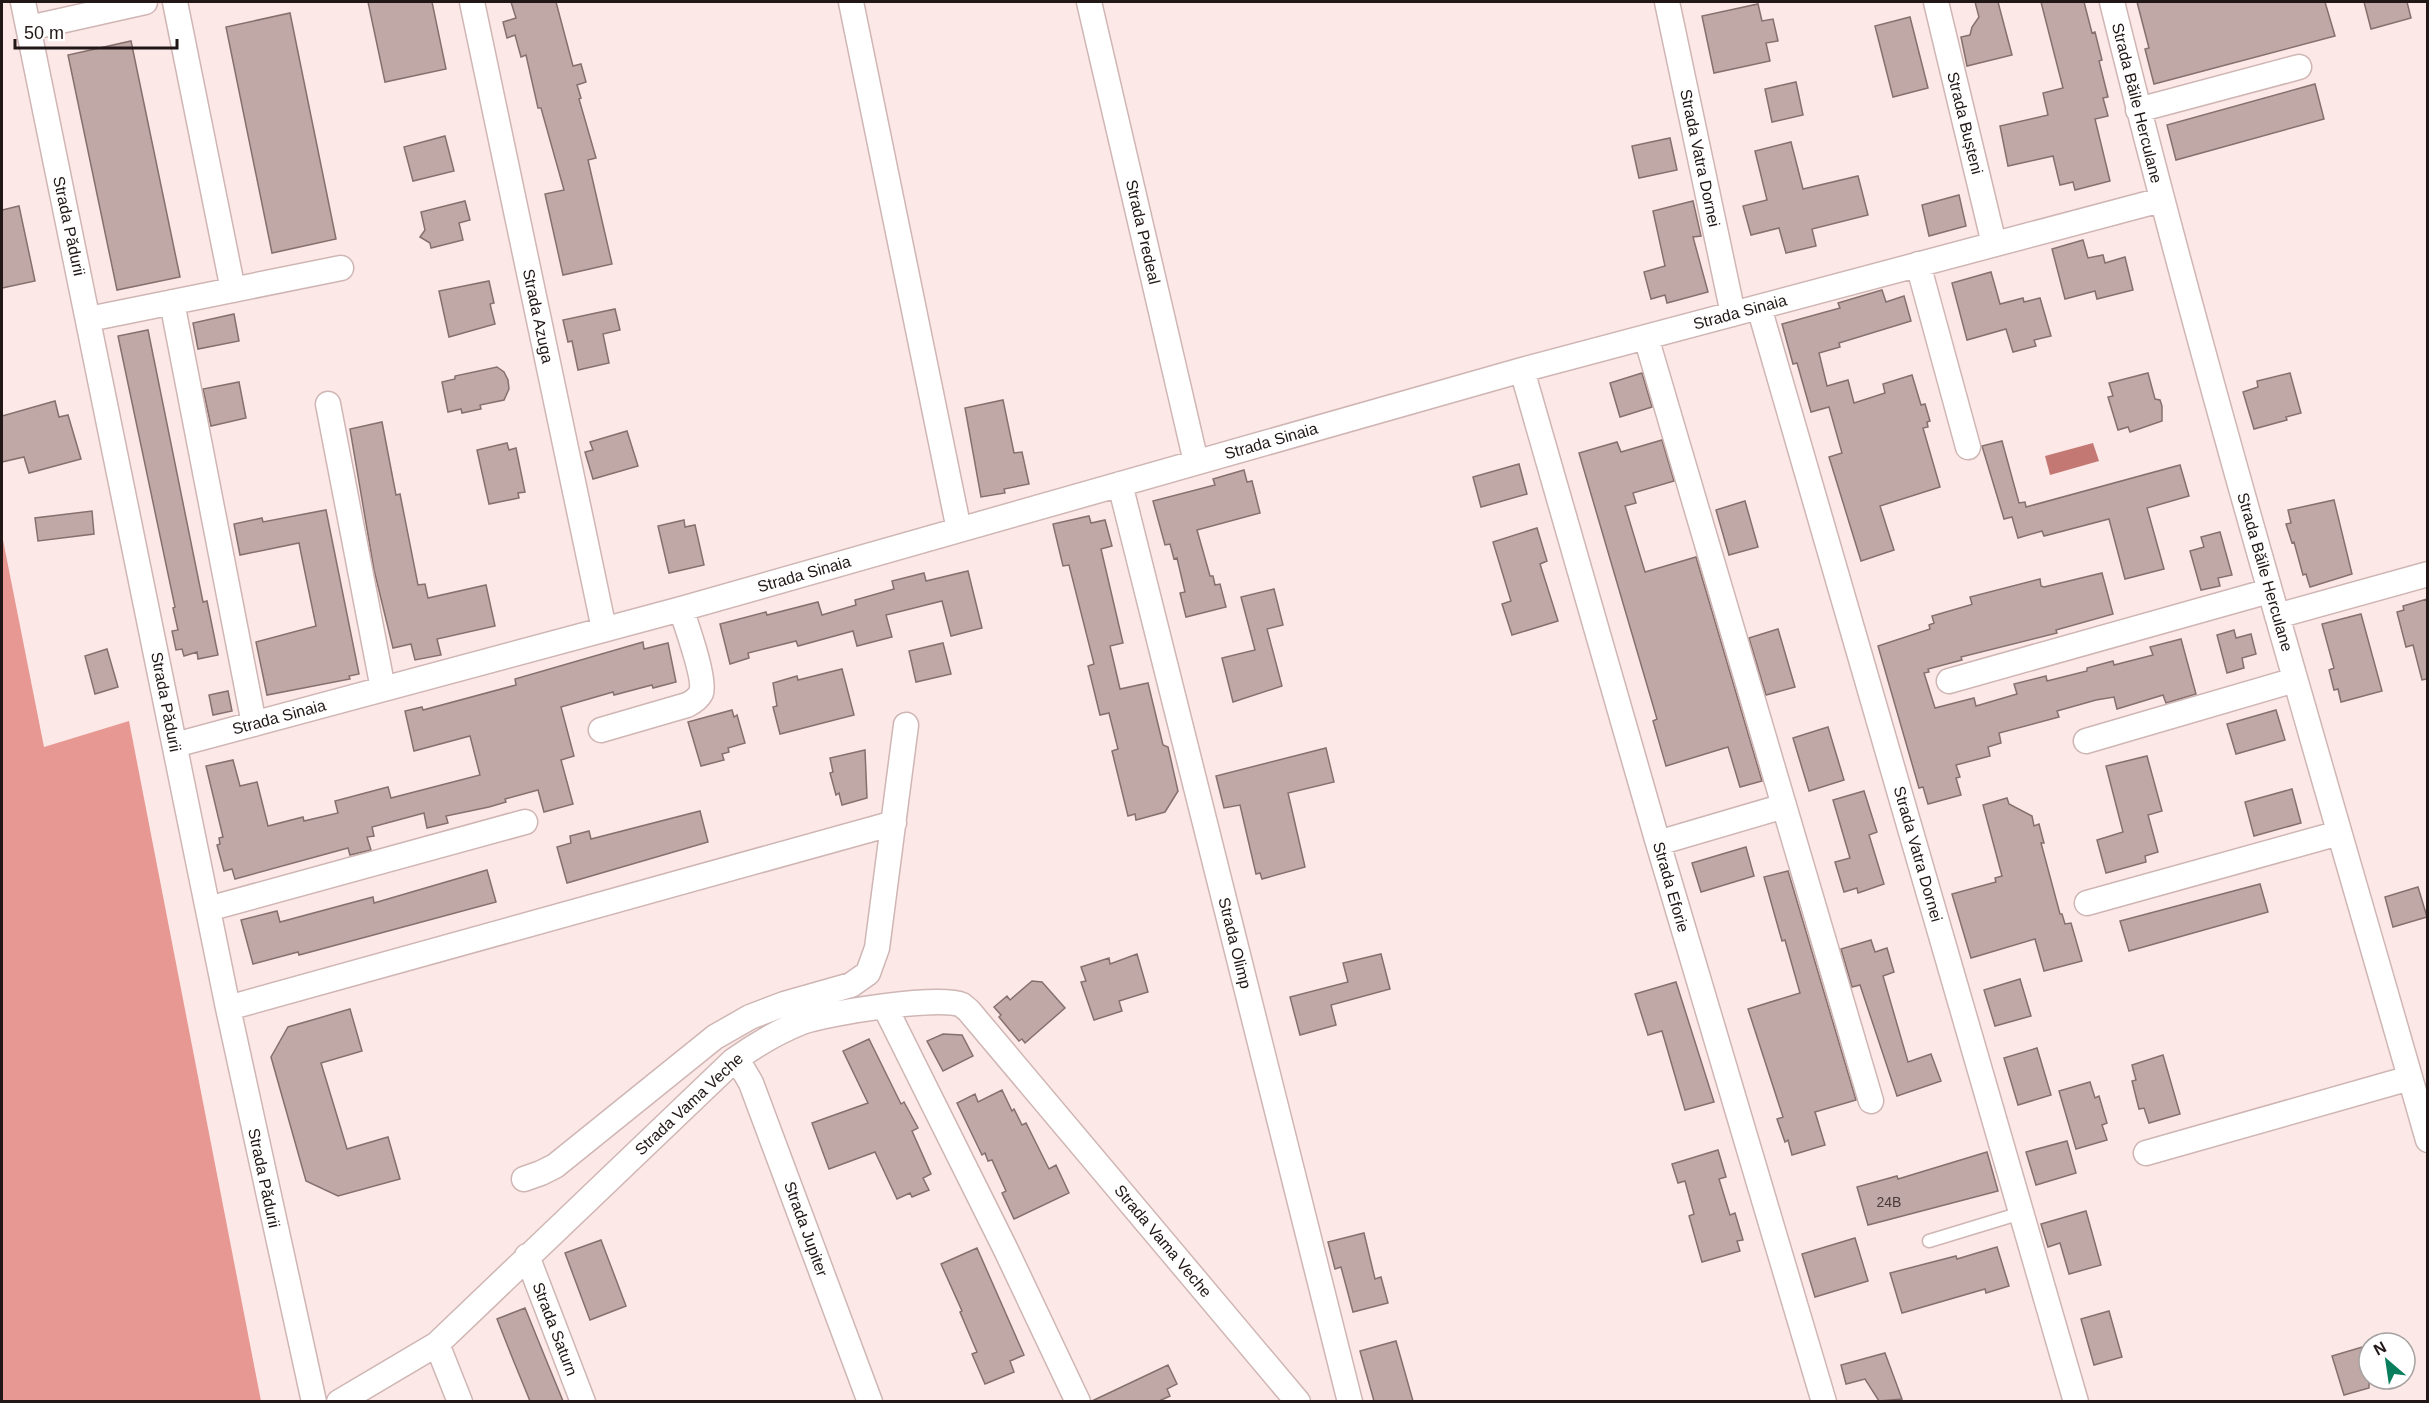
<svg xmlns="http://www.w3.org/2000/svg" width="2429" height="1403" viewBox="0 0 2429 1403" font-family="Arial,sans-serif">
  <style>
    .forest { fill: #e79892 }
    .water { fill: #c47873 }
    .building { fill: #c0a8a6; stroke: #86706e; stroke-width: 1.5 }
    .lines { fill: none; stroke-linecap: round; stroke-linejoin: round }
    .lane-casing { stroke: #cfb6b4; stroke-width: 15 }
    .street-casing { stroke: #cfb6b4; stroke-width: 27 }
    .lane { stroke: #fff; stroke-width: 12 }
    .street { stroke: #fff; stroke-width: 24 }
    .labels { text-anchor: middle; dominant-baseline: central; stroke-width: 4.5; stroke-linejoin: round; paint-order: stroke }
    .number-label { font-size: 14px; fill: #483b3a }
    .street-label { font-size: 16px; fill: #201716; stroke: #fff }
  </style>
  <rect width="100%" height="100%" fill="#fce8e6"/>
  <!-- forest -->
  <path class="forest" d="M 2,535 L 44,747 L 129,721 L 261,1401 L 2,1401 Z"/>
  <!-- water -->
  <path class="water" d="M 2093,443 L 2099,461 L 2050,475 L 2045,456 Z"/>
  <!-- building -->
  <path class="building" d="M 368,2 L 432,2 L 446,69 L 385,82 Z
    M 511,2 L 556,2 L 573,66 L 581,64 L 586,82 L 577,85 L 581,98 L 579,99 L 596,158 L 588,160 L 612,264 L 563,275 L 545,194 L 564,190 L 541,108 L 538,108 L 526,55 L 521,57 L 515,35 L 507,38 L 503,22 L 516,18 Z
    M 1975,2 L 1998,2 L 2012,55 L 1967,66 L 1961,37 L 1970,35 L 1972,27 L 1979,17 Z
    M 2041,2 L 2084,2 L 2092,33 L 2095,32 L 2102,60 L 2099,61 L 2108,97 L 2103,98 L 2108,116 L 2095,119 L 2110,181 L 2075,190 L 2073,182 L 2060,185 L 2053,156 L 2008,166 L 2000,126 L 2048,115 L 2043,93 L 2063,88 Z
    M 2137,2 L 2325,2 L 2335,36 L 2154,84 L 2145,49 L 2149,48 Z
    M 2364,2 L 2407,2 L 2411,18 L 2371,29 Z
    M 1758,4 L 1762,21 L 1773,19 L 1778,41 L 1766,43 L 1770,61 L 1714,73 L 1702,16 Z
    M 290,13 L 336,239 L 272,253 L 226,27 Z
    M 1910,17 L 1928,88 L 1893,97 L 1875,26 Z
    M 131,41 L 180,277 L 117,290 L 68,55 Z
    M 1796,82 L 1803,115 L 1772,122 L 1765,89 Z
    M 2315,84 L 2324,119 L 2176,160 L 2167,125 Z
    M 445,136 L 454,171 L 413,181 L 404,147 Z
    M 1670,138 L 1677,170 L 1639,178 L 1632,146 Z
    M 1791,142 L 1803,189 L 1858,176 L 1868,215 L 1812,229 L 1816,246 L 1786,253 L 1779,228 L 1751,235 L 1743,206 L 1767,200 L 1755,151 Z
    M 1959,195 L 1966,226 L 1929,236 L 1922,205 Z
    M 465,201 L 470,220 L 459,223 L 463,240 L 431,248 L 430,243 L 420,237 L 425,230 L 421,212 Z
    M 1693,201 L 1701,236 L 1693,237 L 1708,292 L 1667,303 L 1665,295 L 1651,299 L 1644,272 L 1665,266 L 1653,211 Z
    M 19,206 L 35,281 L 2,288 L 2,210 Z
    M 2083,240 L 2088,258 L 2103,255 L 2105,263 L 2125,257 L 2133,290 L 2097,299 L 2095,291 L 2065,299 L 2052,249 Z
    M 1991,272 L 2000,304 L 2023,298 L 2024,302 L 2040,298 L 2051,336 L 2034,340 L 2036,346 L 2013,352 L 2006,329 L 1967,340 L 1952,283 Z
    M 489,281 L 494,303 L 490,304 L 495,324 L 449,337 L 439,291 Z
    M 1882,290 L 1886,302 L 1904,296 L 1911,321 L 1839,343 L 1840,347 L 1819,353 L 1827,386 L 1848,380 L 1854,403 L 1885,393 L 1883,384 L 1912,375 L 1921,405 L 1925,404 L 1930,421 L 1927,422 L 1928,427 L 1923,428 L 1940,487 L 1880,506 L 1894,550 L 1861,561 L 1829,457 L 1842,453 L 1829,407 L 1811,412 L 1797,363 L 1793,364 L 1782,324 L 1840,308 L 1838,303 Z
    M 615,309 L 620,330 L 603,334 L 609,363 L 578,370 L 572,341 L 568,342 L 563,320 Z
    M 234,314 L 239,341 L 198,349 L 193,323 Z
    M 148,330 L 203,602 L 207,601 L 218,655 L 198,659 L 197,652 L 184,656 L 182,649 L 176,650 L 172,631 L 178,630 L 173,608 L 175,607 L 118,336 Z
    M 497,367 L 504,372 L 508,380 L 509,389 L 504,400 L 480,405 L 481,409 L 462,413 L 461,409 L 448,412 L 442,382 L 455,379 L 455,376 Z
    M 1642,373 L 1652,407 L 1620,417 L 1610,383 Z
    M 2148,373 L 2155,399 L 2160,400 L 2162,406 L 2162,421 L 2130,432 L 2128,427 L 2118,430 L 2108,397 L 2113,396 L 2109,383 Z
    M 2290,373 L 2301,413 L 2286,417 L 2287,420 L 2254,429 L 2243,392 L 2258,387 L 2257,381 Z
    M 239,382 L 246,418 L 211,426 L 203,389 Z
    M 1003,400 L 1014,453 L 1022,452 L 1029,484 L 1004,489 L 1005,493 L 981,497 L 965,408 Z
    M 55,401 L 59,417 L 68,415 L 81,459 L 29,473 L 24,457 L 2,462 L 2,416 Z
    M 382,422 L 396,495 L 400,494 L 418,585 L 425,584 L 428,598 L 486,585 L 495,626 L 437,639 L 441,655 L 415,660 L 411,644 L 393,648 L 374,570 L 350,429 Z
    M 627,431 L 638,466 L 593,479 L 585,452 L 593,450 L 590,442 Z
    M 1662,440 L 1674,481 L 1633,493 L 1636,503 L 1625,506 L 1645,572 L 1696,557 L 1762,781 L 1740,787 L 1728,747 L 1666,766 L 1653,721 L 1657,719 L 1579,453 L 1617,442 L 1621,452 Z
    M 2002,441 L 2019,503 L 2025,502 L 2026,507 L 2180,465 L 2189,496 L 2147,508 L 2164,569 L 2125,579 L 2109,519 L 2044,536 L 2042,531 L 2018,538 L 2012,517 L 2004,519 L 1982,446 Z
    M 507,443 L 509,450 L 516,448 L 525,492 L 518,493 L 519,498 L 489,504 L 477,450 Z
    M 1519,464 L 1527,494 L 1481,507 L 1473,477 Z
    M 1244,470 L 1247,482 L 1252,481 L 1260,513 L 1197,530 L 1210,576 L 1213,576 L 1215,585 L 1220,584 L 1226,607 L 1186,617 L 1180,593 L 1185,592 L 1177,558 L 1174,559 L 1170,544 L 1165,545 L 1153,501 L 1215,485 L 1213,479 Z
    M 2334,500 L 2352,574 L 2310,587 L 2306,574 L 2303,575 L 2294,542 L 2292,543 L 2286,524 L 2291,523 L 2288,510 Z
    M 1745,501 L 1758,547 L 1729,555 L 1716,510 Z
    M 326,510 L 359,674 L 349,676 L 350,679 L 267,695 L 256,642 L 316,626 L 302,558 L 299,543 L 240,555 L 234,524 L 262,518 L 263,522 Z
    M 92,511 L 94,534 L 38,541 L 35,518 Z
    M 1089,516 L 1091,523 L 1105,520 L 1112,546 L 1101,549 L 1123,643 L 1110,646 L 1120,689 L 1148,683 L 1163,745 L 1168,747 L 1178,791 L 1165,812 L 1136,820 L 1135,814 L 1128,816 L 1112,751 L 1118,749 L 1109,713 L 1100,715 L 1088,666 L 1094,664 L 1069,565 L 1063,566 L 1053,524 Z
    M 684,520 L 685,527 L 695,525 L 704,565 L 669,573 L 658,526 Z
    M 1537,528 L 1547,561 L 1540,564 L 1558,621 L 1512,635 L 1502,604 L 1511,601 L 1493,542 Z
    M 2220,532 L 2232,575 L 2218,578 L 2220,586 L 2201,590 L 2190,551 L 2204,547 L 2201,537 Z
    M 968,571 L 982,628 L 951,636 L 942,601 L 886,615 L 892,637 L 857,646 L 853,631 L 798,646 L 796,641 L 748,653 L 749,658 L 730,664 L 720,624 L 766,612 L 767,615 L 818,602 L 822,615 L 856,605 L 855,600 L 894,589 L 892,581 L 924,573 L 926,581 Z
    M 2102,573 L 2113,614 L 2056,630 L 2057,633 L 1961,657 L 1962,660 L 1928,669 L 1929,672 L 1924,673 L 1935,708 L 1974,698 L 1976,706 L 2017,694 L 2014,684 L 2046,676 L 2047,681 L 2087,671 L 2087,668 L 2113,661 L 2114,665 L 2153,655 L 2150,647 L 2181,639 L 2196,694 L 2166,703 L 2163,695 L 2117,709 L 2114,697 L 2096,700 L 2057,711 L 2059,717 L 1999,733 L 2001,743 L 1988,747 L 1990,756 L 1956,765 L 1960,777 L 1956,778 L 1961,795 L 1928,804 L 1923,787 L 1919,788 L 1878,646 L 1930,629 L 1929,625 L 1934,623 L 1932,616 L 1970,605 L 1972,604 L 1970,597 L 2040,579 L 2041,586 L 2044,587 Z
    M 1274,589 L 1283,625 L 1267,629 L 1282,686 L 1233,702 L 1222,658 L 1255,650 L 1241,597 Z
    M 2427,599 L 2427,679 L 2422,680 L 2413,645 L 2406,647 L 2397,612 L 2404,610 L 2403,606 Z
    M 2361,614 L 2382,691 L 2341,702 L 2338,689 L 2334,690 L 2329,670 L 2334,668 L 2322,624 Z
    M 1778,629 L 1795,687 L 1766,695 L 1749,638 Z
    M 2234,630 L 2236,638 L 2251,634 L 2256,654 L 2242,658 L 2244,668 L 2227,673 L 2217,635 Z
    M 643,642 L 644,649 L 668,643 L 676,682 L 653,688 L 652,685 L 614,695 L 613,692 L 561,707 L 574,756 L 561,760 L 573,804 L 544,812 L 538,790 L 505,799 L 506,802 L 489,807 L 446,816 L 448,823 L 427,828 L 424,813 L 372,827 L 374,836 L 367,837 L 371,850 L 350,855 L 348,848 L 235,879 L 232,869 L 224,871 L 217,845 L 220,844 L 219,838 L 223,837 L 206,766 L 233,760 L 240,786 L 257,782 L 268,826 L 303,817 L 304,821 L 338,813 L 335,801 L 388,787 L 391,798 L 480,775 L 470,736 L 414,751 L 405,711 L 422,707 L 423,710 L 516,685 L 515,679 Z
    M 943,643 L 951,674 L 916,682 L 909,651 Z
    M 107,649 L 118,687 L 95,694 L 85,656 Z
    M 842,669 L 854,715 L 780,734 L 773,707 L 777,706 L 773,683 L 797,676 L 798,680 Z
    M 228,691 L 232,711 L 213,715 L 209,695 Z
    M 732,710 L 734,717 L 737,715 L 745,743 L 728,748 L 729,752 L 722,754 L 724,760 L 701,766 L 688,722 Z
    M 2276,710 L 2285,740 L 2236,754 L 2227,724 Z
    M 1828,727 L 1844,780 L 1809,791 L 1793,738 Z
    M 1326,748 L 1334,782 L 1288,793 L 1305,867 L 1262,879 L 1260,873 L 1256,874 L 1240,805 L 1224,808 L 1216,776 Z
    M 865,750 L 867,798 L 842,805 L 839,793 L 836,795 L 830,773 L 833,772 L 830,758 Z
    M 2147,756 L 2162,811 L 2148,815 L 2158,852 L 2145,856 L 2146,862 L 2106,873 L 2097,840 L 2123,832 L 2106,766 Z
    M 2292,789 L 2301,823 L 2254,836 L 2245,802 Z
    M 1864,791 L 1877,832 L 1869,835 L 1884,884 L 1858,893 L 1857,888 L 1844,892 L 1835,862 L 1850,858 L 1833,800 Z
    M 2007,798 L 2009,804 L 2032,816 L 2034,826 L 2039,824 L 2044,843 L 2041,843 L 2060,914 L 2062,914 L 2065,924 L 2071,923 L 2082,961 L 2044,971 L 2035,939 L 1971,958 L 1952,894 L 1996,882 L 1995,878 L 2002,876 L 1983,805 Z
    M 700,811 L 708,842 L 567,883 L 557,847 L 571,843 L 570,836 L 589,831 L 591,839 Z
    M 1746,847 L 1754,876 L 1701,892 L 1692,863 Z
    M 487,870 L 496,902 L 299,955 L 298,952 L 253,964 L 241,920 L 277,911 L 280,922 L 373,897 L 374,903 Z
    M 1788,871 L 1856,1100 L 1815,1112 L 1825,1145 L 1792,1155 L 1788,1140 L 1785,1142 L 1777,1119 L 1783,1117 L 1748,1009 L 1800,993 L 1785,940 L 1782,941 L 1764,877 Z
    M 2260,884 L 2268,912 L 2129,951 L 2120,921 Z
    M 2418,887 L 2427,917 L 2393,927 L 2385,897 Z
    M 1871,940 L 1875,952 L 1887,948 L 1894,972 L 1883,976 L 1908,1062 L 1931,1054 L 1941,1081 L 1897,1096 L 1860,985 L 1852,987 L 1841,949 Z
    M 1137,954 L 1148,992 L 1119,1001 L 1122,1011 L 1094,1020 L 1081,982 L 1086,981 L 1081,967 L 1109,958 L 1110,964 Z
    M 1381,954 L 1390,989 L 1331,1005 L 1336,1025 L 1300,1035 L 1290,997 L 1348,982 L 1343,963 Z
    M 2020,979 L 2031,1016 L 1995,1026 L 1984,990 Z
    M 1032,981 L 1042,982 L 1065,1008 L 1025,1043 L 1022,1039 L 1019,1041 L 999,1017 L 1001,1015 L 994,1007 L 1007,996 L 1010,1000 Z
    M 1676,982 L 1714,1102 L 1685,1110 L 1662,1031 L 1648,1035 L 1635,994 Z
    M 350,1009 L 362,1051 L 321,1063 L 347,1149 L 388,1137 L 400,1179 L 338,1196 L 306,1181 L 271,1057 L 288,1027 Z
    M 943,1034 L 962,1035 L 973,1056 L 943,1071 L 927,1041 Z
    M 869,1039 L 901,1104 L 904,1102 L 918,1128 L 912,1131 L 931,1174 L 923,1178 L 929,1190 L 912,1197 L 910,1193 L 897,1199 L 875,1152 L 829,1169 L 812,1123 L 868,1103 L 843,1051 Z
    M 2037,1048 L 2051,1095 L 2018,1105 L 2004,1058 Z
    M 2163,1055 L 2180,1114 L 2149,1123 L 2144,1108 L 2139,1109 L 2132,1081 L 2136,1080 L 2132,1065 Z
    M 2090,1082 L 2095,1098 L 2099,1096 L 2107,1123 L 2102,1125 L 2107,1140 L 2076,1149 L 2059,1091 Z
    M 1002,1090 L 1012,1111 L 1014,1109 L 1022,1125 L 1026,1123 L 1049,1169 L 1056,1165 L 1069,1193 L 1014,1219 L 1002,1193 L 1006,1191 L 992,1160 L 988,1161 L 985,1153 L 982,1155 L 957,1103 L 975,1094 L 978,1102 Z
    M 2067,1141 L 2076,1173 L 2036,1185 L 2026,1152 Z
    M 1718,1150 L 1726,1177 L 1719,1179 L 1730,1215 L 1735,1213 L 1743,1240 L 1737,1241 L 1740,1251 L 1702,1262 L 1689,1216 L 1694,1214 L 1685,1181 L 1678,1183 L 1672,1164 Z
    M 1987,1152 L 1998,1191 L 1868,1225 L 1857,1187 L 1897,1176 L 1898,1179 Z
    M 2086,1211 L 2101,1265 L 2069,1274 L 2060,1243 L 2048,1247 L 2041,1224 Z
    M 1364,1233 L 1375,1279 L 1381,1277 L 1388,1303 L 1353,1312 L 1341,1267 L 1335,1269 L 1328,1242 Z
    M 1855,1238 L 1868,1281 L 1815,1297 L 1802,1254 Z
    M 601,1240 L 626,1306 L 590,1320 L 565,1253 Z
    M 1997,1247 L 2009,1286 L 1986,1293 L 1985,1289 L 1902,1313 L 1890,1273 L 1956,1256 L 1957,1259 Z
    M 977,1248 L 1024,1355 L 1010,1361 L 1014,1372 L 985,1384 L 972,1354 L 977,1352 L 960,1312 L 962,1311 L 941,1264 Z
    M 525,1308 L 549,1367 L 563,1401 L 530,1401 L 512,1357 L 497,1319 Z
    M 2109,1311 L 2122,1357 L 2094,1365 L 2081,1319 Z
    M 1396,1341 L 1413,1401 L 1374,1401 L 1360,1351 Z
    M 2369,1345 L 2369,1388 L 2344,1395 L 2332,1356 Z
    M 1885,1353 L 1902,1399 L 1879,1401 L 1865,1379 L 1846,1384 L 1841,1365 Z
    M 1168,1365 L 1177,1384 L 1167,1389 L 1170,1396 L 1159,1401 L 1092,1401 Z"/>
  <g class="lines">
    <defs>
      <path id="lane" d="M 1929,1241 L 2021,1213"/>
      <path id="street" d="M 23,2 L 228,1008 L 314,1402
        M 175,2 L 233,290
        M 472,2 L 604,629
        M 851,2 L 959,530
        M 1089,2 L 1196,462
        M 1667,2 L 1733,314
        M 1936,2 L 1994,244
        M 2112,2 C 2206,384 2320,762 2428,1140
        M 29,28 L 145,2
        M 2138,110 L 2299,67
        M 1918,264 L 1968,447
        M 172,302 L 254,724
        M 1759,307 L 2076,1402
        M 89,319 L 341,268
        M 1646,337 L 1871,1101
        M 1522,370 L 1658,843 L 1824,1402
        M 328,404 L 383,689
        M 1120,484 L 1350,1402
        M 2277,616 L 2428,574
        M 1949,681 L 2269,591
        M 601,730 L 687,705 C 693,702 698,699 701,693 C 706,680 686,624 681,609
        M 2086,741 L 2295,680
        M 175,745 L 681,609 L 1522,370 L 2161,200
        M 1658,843 L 1784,806
        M 2087,903 L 2339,833
        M 208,909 L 525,822
        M 885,1007 L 1006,1250 L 1078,1402
        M 228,1008 L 894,823
        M 733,1061 L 744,1071 L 751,1083 L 870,1402
        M 2146,1153 L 2410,1078
        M 524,1179 L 541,1173 L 555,1166 L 715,1037 L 750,1017 L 784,1004 L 851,985 L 868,973 L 877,948 L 906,725
        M 527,1256 L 583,1402
        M 437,1344 L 460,1402
        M 339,1402 L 437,1344 L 733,1061 C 755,1045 777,1032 802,1022 C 826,1013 940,995 962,1005 C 962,1005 968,1010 969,1011 L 1298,1402"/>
    </defs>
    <!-- lane casing -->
    <use href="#lane" class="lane-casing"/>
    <!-- street casing -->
    <use href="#street" class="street-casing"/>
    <!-- lane -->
    <use href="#lane" class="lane"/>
    <!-- street -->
    <use href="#street" class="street"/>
  </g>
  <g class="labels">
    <!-- number labels -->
    <g class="number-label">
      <text x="1889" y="1202">24B</text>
    </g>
    <!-- street labels -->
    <g class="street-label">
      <text transform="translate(2137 103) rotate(76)">Strada Băile Herculane</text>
      <text transform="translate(1965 123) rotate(76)">Strada Bușteni</text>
      <text transform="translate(1700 158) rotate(78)">Strada Vatra Dornei</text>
      <text transform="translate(69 226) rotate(78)">Strada Pădurii</text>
      <text transform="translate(1143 232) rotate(77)">Strada Predeal</text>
      <text transform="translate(1740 312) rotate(-15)">Strada Sinaia</text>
      <text transform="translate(538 316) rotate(78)">Strada Azuga</text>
      <text transform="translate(1271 441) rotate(-16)">Strada Sinaia</text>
      <text transform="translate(2265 572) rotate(74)">Strada Băile Herculane</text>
      <text transform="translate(804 574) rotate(-16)">Strada Sinaia</text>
      <text transform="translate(166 702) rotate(79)">Strada Pădurii</text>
      <text transform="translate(279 717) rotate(-15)">Strada Sinaia</text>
      <text transform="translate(1918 854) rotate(74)">Strada Vatra Dornei</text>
      <text transform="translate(1671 887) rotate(74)">Strada Eforie</text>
      <text transform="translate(1235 943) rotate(76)">Strada Olimp</text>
      <text transform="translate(689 1104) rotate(-43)">Strada Vama Veche</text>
      <text transform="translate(264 1178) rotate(78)">Strada Pădurii</text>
      <text transform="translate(806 1229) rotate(70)">Strada Jupiter</text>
      <text transform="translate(1163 1241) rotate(50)">Strada Vama Veche</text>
      <text transform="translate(555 1329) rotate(69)">Strada Saturn</text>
    </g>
  </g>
  <!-- border -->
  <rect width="2429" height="1403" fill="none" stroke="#201716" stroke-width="6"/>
  <!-- north arrow -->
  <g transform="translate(2387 1361) rotate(331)"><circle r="28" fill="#ffffff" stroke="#a6a2a2" stroke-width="1.5"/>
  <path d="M0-4.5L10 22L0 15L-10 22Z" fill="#097e5c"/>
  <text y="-9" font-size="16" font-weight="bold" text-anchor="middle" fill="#201716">N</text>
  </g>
  <!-- scale -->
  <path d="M15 39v9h162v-9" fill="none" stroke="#201716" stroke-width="3"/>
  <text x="24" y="39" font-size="18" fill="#201716" stroke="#ffffff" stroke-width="4.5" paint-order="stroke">50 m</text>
</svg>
